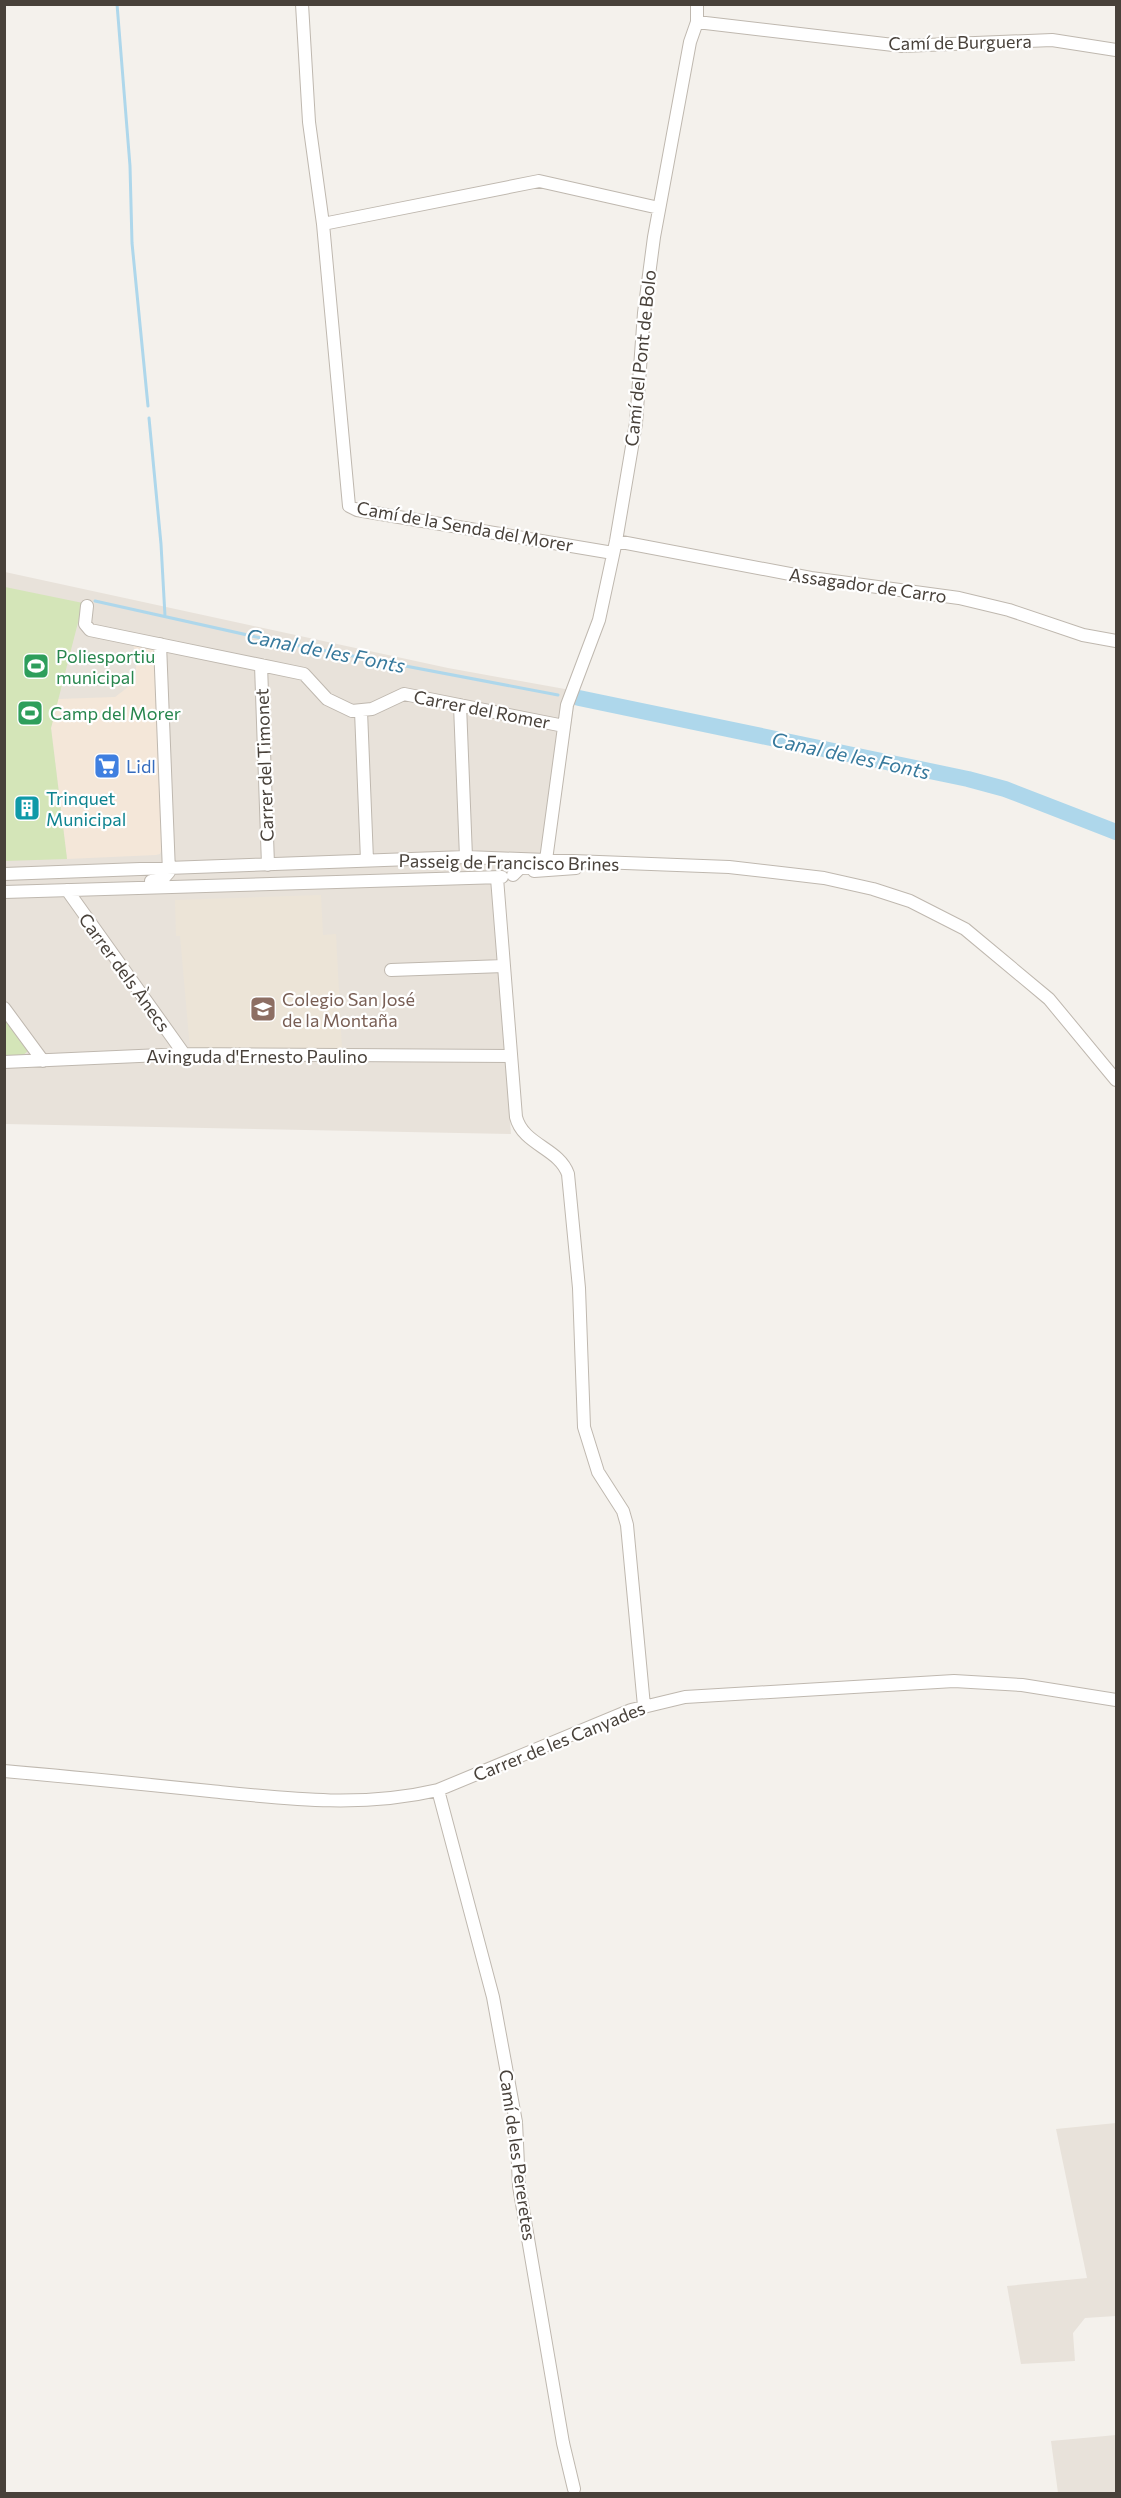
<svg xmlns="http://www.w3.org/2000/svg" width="1121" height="2498" viewBox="0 0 1121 2498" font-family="Commissioner,sans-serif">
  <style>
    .residential { fill: #e8e2da }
    .commercial { fill: #f4e7d9 }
    .education { fill: #ece4d7 }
    .green { fill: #d4e5b8 }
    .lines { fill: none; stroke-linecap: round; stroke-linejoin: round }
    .stream { stroke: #aed7eb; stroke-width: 3 }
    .river { stroke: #aed7eb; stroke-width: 16 }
    .minor-casing { stroke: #bfb8af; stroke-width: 14 }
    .minor { stroke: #fff; stroke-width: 12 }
    .labels { text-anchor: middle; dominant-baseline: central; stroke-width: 4.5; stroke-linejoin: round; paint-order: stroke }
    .street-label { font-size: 18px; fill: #48413a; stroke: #fff }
    .leisure-label { font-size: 18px; fill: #27864d; stroke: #fff; text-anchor: start }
    .shop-label { font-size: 18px; fill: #366cbe; stroke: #fff; text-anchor: start }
    .culture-label { font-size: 18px; fill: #0d838f; stroke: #fff; text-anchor: start }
    .education-label { font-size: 18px; fill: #785e54; stroke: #fff; text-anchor: start }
    .water-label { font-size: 20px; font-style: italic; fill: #37799c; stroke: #fff }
  </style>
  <rect width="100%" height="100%" fill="#f4f1ec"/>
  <!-- residential -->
  <path class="residential" d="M 5,572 L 448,668 L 576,691 L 554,848 L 493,891 L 511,1134 L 5,1124 Z
    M 1116,2123 L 1116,2316 L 1085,2318 L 1073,2333 L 1075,2361 L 1021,2364 L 1007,2286 L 1087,2278 L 1056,2129 Z
    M 1116,2435 L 1116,2493 L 1058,2493 L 1051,2441 Z"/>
  <!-- commercial -->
  <path class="commercial" d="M 132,643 L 154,649 L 162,848 L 160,854 L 156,855 L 67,859 L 51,728 L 58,699 L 115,697 L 136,681 L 136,653 Z"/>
  <!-- education -->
  <path class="education" d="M 321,895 L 323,935 L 336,934 L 342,1049 L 190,1049 L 180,936 L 176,936 L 175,900 Z"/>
  <!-- green -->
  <path class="green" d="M 5,587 L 83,603 L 51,728 L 67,859 L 5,861 Z
    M 4,1014 L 28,1047 L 28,1051 L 22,1056 L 5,1057 Z"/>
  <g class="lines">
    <!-- stream -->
    <path class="stream" d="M 117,4 L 130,166 L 132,243 L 148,406
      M 149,418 L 161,544 L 165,616
      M 95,601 L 279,642 L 558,695"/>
    <!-- river -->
    <path class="river" d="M 579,698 L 968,779 L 1005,789 L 1116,832"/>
    <defs>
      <path id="minor" d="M 302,4 L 309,122 L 323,224 L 349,506 L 357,510 L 613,553
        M 697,22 L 902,46 L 1052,40 L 1116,50
        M 323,224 L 539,181 L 659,208
        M 616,541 L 811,578 L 959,598 L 1009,610 L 1083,635 L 1116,641
        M 87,606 L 85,624 L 90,630 L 304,674 L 327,699 L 352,711 L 372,709 L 404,694 L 564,726
        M 261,665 L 268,865
        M 460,705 L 466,857
        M 361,711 L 367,860
        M 534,871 L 576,868
        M 4,874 L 466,857 L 729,867 L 824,878 L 873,889 L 910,901 L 965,929 L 1049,999 L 1116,1080
        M 513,875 L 520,868 L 540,867 L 546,860 L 567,705 L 599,620 L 616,541 L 636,423 L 644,313 L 654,237 L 690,42 L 697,22 L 697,4
        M 497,878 L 516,1117 C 523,1145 559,1148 568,1174 L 579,1288 L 584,1427 L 598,1472 L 623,1511 L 627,1525 L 644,1706
        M 151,881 L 162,880 L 169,872 L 160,644
        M 67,890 L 184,1054
        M 4,892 L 502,877
        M 391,970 L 504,966
        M 4,1008 L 43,1061
        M 4,1062 L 184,1054 L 510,1056
        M 4,1771 C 73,1777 142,1784 210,1791 C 288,1799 362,1808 438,1790 L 631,1710 L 685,1697 L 954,1681 L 1022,1685 L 1116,1700
        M 438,1790 L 493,1997 L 516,2122 L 519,2186 L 563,2443 L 574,2489"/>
    </defs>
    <!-- minor casing -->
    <use href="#minor" class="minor-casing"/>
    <!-- minor -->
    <use href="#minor" class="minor"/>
  </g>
  <!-- icons -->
  <defs>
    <symbol id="stadium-square" viewBox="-11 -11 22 22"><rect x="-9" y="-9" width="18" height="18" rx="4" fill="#2e9e5b" stroke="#fff"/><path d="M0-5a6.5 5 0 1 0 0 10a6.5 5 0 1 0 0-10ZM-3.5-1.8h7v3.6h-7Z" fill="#fff"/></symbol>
    <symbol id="supermarket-square" viewBox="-11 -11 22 22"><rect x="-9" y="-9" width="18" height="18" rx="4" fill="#3f7fe0" stroke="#fff"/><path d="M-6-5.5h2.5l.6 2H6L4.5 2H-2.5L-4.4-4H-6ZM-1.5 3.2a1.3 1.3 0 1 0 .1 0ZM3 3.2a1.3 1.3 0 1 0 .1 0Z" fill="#fff"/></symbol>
    <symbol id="building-square" viewBox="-11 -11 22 22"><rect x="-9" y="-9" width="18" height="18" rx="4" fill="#0f9aa8" stroke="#fff"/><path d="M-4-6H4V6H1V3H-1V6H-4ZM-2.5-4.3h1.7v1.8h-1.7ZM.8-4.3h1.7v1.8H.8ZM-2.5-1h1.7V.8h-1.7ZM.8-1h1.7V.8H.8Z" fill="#fff"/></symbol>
    <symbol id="school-square" viewBox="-11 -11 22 22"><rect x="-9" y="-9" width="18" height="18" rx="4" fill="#8d6e63" stroke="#fff"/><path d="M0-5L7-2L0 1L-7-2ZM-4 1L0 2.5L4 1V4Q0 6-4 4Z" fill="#fff"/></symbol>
  </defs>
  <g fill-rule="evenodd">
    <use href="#stadium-square" x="21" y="651" width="30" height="30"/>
    <use href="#stadium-square" x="15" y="698" width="30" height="30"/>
    <use href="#supermarket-square" x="92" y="751" width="30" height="30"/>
    <use href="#building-square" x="12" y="793" width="30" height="30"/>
    <use href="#school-square" x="248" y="994" width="30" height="30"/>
  </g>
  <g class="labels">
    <!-- street labels -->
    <g class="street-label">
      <text transform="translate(960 42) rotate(-1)">Camí de Burguera</text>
      <text transform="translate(640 358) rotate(-84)">Camí del Pont de Bolo</text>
      <text transform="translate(465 526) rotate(10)">Camí de la Senda del Morer</text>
      <text transform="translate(868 585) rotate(8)">Assagador de Carro</text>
      <text transform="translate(482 709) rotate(11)">Carrer del Romer</text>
      <text transform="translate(264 765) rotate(-92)">Carrer del Timonet</text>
      <text transform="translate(509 862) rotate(1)">Passeig de Francisco Brines</text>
      <text transform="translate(125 972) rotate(54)">Carrer dels Ànecs</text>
      <text x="257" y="1056">Avinguda d'Ernesto Paulino</text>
      <text transform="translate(559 1741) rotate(-22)">Carrer de les Canyades</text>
      <text transform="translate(518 2155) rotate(82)">Camí de les Pereretes</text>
    </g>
    <!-- leisure labels -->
    <g class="leisure-label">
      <text x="56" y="656">Poliesportiu<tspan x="56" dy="21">municipal</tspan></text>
      <text x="50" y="713">Camp del Morer</text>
    </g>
    <!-- shop labels -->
    <g class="shop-label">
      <text x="126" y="766">Lidl</text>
    </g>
    <!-- culture labels -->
    <g class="culture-label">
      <text x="46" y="798">Trinquet<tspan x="46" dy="21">Municipal</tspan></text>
    </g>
    <!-- education labels -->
    <g class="education-label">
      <text x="282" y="999">Colegio San José<tspan x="282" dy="21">de la Montaña</tspan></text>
    </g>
    <!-- water labels -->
    <g class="water-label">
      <text transform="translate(326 650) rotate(11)">Canal de les Fonts</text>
      <text transform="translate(851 755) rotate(12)">Canal de les Fonts</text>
    </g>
  </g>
  <!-- border -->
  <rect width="1121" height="2498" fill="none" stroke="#48413a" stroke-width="12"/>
</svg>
